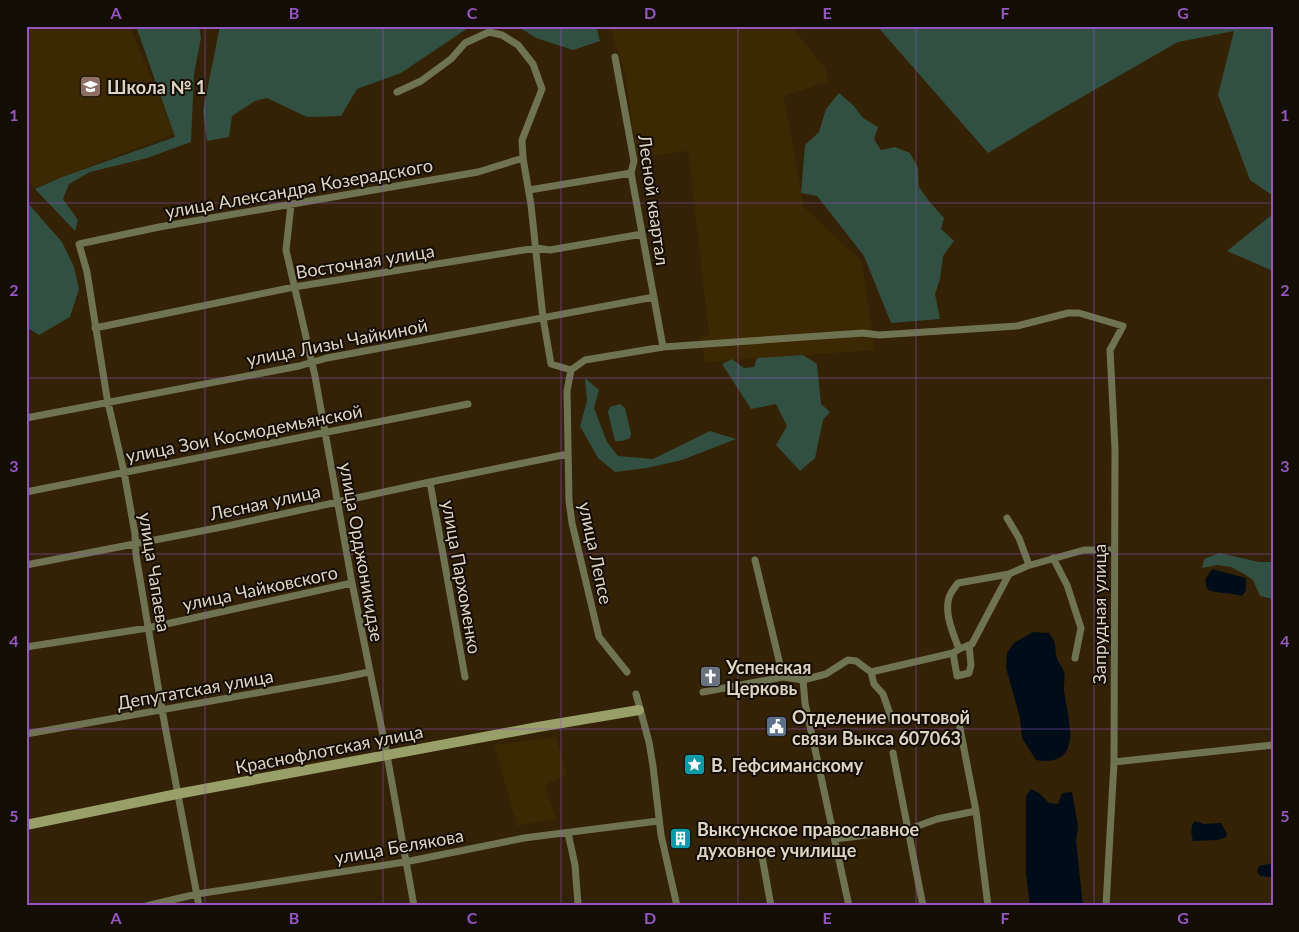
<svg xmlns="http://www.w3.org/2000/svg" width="1299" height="932" viewBox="0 0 1299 932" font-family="Lato,sans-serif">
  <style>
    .built { fill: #3c2802 }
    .green { fill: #325042 }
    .water { fill: #000d19 }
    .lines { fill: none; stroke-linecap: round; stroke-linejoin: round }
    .street { stroke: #6f7352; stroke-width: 7 }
    .secondary { stroke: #989f69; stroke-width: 10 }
    .grid { fill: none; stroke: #9456c0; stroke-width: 1; stroke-opacity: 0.55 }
    .labels { text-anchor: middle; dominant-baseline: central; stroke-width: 4; stroke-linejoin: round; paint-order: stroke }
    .poi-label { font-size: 18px; font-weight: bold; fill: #ded4c4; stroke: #140d03; text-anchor: start }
    .street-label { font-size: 18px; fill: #ded4c4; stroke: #140d03 }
    .neatline { fill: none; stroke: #9456c0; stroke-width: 2 }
    .grid-label { font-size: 16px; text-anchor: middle; font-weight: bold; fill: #9456c0 }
  </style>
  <rect width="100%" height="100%" fill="#332205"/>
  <!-- built -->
  <path class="built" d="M 32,26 L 130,26 L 174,134 L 33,188 L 26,179 L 26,40 Z
    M 609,26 L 791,26 L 825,68 L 828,82 L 784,96 L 804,207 L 862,262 L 875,350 L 705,362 L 700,336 L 709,334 L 688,151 L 637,158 L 625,72 Z
    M 556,737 L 567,775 L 545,785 L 556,819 L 517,826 L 494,745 Z"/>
  <!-- green -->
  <path class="green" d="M 136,26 L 199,26 L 201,38 L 194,74 L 191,142 L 147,158 L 90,172 L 69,184 L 63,199 L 78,220 L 75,231 L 35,189 L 62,177 L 175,137 Z
    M 220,26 L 471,26 L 401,73 L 357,89 L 341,116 L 307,117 L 267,98 L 255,101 L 232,116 L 229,137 L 207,141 L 203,111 Z
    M 517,26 L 596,26 L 600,41 L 573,50 L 536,38 Z
    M 877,26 L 1273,26 L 1273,196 L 1250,180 L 1218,95 L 1234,31 L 1178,42 L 1056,112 L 988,153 Z
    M 839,93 L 853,105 L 863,118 L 878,127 L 874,139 L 881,150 L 895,147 L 910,153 L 918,168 L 919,187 L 929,201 L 944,218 L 941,229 L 954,241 L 943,256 L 940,279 L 935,294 L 940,319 L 891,323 L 864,256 L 817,196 L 801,193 L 805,145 L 819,132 L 826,109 Z
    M 26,201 L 62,242 L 74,267 L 79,289 L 70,317 L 39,335 L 26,327 Z
    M 1273,214 L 1273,271 L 1227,251 Z
    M 803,355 L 817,364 L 821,404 L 830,412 L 823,420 L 815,458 L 800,471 L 776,445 L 787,426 L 776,404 L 751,409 L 722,364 L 732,359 L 744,368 L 754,367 L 757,358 Z
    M 585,378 L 599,390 L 594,408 L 607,442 L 618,456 L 653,459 L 710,431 L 736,439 L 682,460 L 647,468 L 615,472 L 598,458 L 580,426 L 587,401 Z
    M 620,404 L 625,408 L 631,434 L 630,438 C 626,440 620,442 615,441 L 608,412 L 610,407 Z
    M 1219,553 L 1259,562 L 1273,562 L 1273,599 L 1260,596 L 1253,580 L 1246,575 L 1231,567 L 1217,565 L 1202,568 L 1204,559 Z"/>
  <!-- water -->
  <path class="water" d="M 1212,569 L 1246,578 L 1246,590 L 1242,596 C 1231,592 1214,594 1207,589 L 1205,580 Z
    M 1033,632 L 1049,633 C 1058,645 1054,646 1057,658 C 1058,663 1063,667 1064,672 C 1066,678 1063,685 1064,691 C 1068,719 1085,768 1036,760 L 1022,738 L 1020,718 L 1006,668 L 1007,653 L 1014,643 Z
    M 1031,789 L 1039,793 L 1049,803 L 1058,804 L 1062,793 L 1072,792 L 1078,826 L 1076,841 L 1083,906 L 1030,906 L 1026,873 L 1026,796 Z
    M 1195,821 L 1204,824 L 1221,823 L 1227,834 L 1226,837 L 1218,840 L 1193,841 C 1191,834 1190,826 1195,821 Z
    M 1273,863 L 1273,877 L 1260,876 L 1257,872 L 1259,866 Z"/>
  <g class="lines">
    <!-- street -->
    <path class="street" d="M 615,57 L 634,161 L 631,173 L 663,347
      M 397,92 L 421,81 L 451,59 L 465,43 L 489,32 L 502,35 L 518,45 L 533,64 L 542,89 L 522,140 L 523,158 L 531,205 L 543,318 L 551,364 L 571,370
      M 529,190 L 631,173
      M 291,204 L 286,250 L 315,376 L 352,583 L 387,755 L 414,906
      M 95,328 L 294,287 L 536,248 L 550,250 L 642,234
      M 26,418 L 299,366 L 327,358 L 654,297
      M 430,482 L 465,677
      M 26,492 L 468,404
      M 1007,518 L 1019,538 L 1029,565
      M 1053,558 L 1067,585 L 1081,628 L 1075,658
      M 755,560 L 783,677
      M 26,565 L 227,526 L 430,482 L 568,454
      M 26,647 L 148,628 L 352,583
      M 959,649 C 953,633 942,609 951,593 C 953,589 956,586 958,583 L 1009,574
      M 953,653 L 957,676 L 969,673 L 971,665 L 969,645
      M 627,672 L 599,637 L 572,523 L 569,501 L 567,391 L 571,370 L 585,360 L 663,347 L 863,333 L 879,335 L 1017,326 L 1068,313 L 1079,313 L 1123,326 L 1110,350 L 1115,449 L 1114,762 L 1106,906
      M 871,672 L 874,684 L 883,694 L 892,720
      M 703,692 L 783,677 L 803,680
      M 636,694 L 649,742 L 653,766 L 661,835 L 677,906
      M 960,728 L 976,811 L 988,906
      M 26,734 L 340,678 L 369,672
      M 893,753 L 923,906
      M 1114,762 L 1273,745
      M 568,833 L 575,865 L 578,904 L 577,906
      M 835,839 L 907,830 L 937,819 L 976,811
      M 761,851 L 771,906
      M 146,906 L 197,894 L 405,862 L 524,838 L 658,821
      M 199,906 L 162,710 L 136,555 L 135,534 L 124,472 L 107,398 L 87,272 L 79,244 L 159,227 L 478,172 L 523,158
      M 849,906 L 805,703 L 803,680 L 826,674 L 848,660 L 856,661 L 871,672 L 953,653 L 959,649 L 972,644 L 1009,574 L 1027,566 L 1084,550 L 1113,550"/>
    <!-- secondary -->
    <path class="secondary" d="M 26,825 L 177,794 L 538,727 L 639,710"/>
  </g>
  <!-- grid -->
  <path class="grid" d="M 205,26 L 205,906M 383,26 L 383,906M 561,26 L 561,906M 738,26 L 738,906M 916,26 L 916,906M 1094,26 L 1094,906M 26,203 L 1273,203M 26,378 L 1273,378M 26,554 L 1273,554M 26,729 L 1273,729"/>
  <!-- icons -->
  <defs>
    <symbol id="school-square" viewBox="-11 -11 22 22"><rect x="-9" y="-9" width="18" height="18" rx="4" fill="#8d6e63" stroke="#140d03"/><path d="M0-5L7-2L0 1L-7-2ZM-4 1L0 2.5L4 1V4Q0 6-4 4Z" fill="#fff"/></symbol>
    <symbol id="church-square" viewBox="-11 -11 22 22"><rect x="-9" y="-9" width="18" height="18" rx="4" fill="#6b7280" stroke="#140d03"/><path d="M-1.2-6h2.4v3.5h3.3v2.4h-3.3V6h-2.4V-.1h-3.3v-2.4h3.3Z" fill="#fff"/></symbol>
    <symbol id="civic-square" viewBox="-11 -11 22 22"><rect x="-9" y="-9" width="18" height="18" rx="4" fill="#5c6f8a" stroke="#140d03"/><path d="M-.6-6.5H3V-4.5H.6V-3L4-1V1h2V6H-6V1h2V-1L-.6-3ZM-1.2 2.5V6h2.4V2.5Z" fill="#fff"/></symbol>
    <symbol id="sight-square" viewBox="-11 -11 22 22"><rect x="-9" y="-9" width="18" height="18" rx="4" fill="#0f9aa8" stroke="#140d03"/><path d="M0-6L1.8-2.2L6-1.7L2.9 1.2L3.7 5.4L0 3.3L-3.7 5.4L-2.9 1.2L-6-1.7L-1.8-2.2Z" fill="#fff"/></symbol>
    <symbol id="building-square" viewBox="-11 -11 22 22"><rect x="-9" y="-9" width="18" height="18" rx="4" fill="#0f9aa8" stroke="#140d03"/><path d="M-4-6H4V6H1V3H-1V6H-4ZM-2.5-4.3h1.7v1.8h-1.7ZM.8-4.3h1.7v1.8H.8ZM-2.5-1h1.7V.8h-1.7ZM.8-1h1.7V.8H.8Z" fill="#fff"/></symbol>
  </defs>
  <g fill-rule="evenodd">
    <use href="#school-square" x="78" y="74" width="25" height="25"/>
    <use href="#church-square" x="698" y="664" width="25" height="25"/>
    <use href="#civic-square" x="764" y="714" width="25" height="25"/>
    <use href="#sight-square" x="682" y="752" width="25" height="25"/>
    <use href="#building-square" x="668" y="826" width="25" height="25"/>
  </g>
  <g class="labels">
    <!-- poi labels -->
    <g class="poi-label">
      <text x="107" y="87">Школа № 1</text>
      <text x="726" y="667">Успенская<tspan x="726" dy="21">Церковь</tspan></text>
      <text x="792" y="717">Отделение почтовой<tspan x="792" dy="21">связи Выкса 607063</tspan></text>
      <text x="711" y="765">В. Гефсиманскому</text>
      <text x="697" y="829">Выксунское православное<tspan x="697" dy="21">духовное училище</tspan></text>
    </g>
    <!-- street labels -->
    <g class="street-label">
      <text transform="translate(299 188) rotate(-10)">улица Александра Козерадского</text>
      <text transform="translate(654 200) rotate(82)">Лесной квартал</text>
      <text transform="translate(365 261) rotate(-9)">Восточная улица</text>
      <text transform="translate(337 342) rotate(-11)">улица Лизы Чайкиной</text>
      <text transform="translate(244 433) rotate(-11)">улица Зои Космодемьянской</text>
      <text transform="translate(265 502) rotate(-12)">Лесная улица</text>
      <text transform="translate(362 552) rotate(80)">улица Орджоникидзе</text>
      <text transform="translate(596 553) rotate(78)">улица Лепсе</text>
      <text transform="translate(155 572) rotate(81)">улица Чапаева</text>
      <text transform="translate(462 577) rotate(80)">улица Пархоменко</text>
      <text transform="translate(260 588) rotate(-12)">улица Чайковского</text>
      <text transform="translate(1099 614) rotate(-90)">Запрудная улица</text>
      <text transform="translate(195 689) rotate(-10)">Депутатская улица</text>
      <text transform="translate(329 749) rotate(-11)">Краснофлотская улица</text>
      <text transform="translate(399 846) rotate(-10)">улица Белякова</text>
    </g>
  </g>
  <!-- border -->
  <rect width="1299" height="932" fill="none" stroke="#140d03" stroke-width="55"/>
  <rect x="28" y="28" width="1244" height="876" class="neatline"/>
  <g class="grid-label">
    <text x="116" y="19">A</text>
    <text x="294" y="19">B</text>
    <text x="472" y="19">C</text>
    <text x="650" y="19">D</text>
    <text x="827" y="19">E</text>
    <text x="1005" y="19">F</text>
    <text x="1183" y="19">G</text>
    <text x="14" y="121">1</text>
    <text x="1285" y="121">1</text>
    <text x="14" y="296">2</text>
    <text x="1285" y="296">2</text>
    <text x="14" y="472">3</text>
    <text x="1285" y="472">3</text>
    <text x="14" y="647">4</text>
    <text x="1285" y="647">4</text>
    <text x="14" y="822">5</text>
    <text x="1285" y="822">5</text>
    <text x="116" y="924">A</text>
    <text x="294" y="924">B</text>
    <text x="472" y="924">C</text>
    <text x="650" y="924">D</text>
    <text x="827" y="924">E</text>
    <text x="1005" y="924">F</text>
    <text x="1183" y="924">G</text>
  </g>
</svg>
